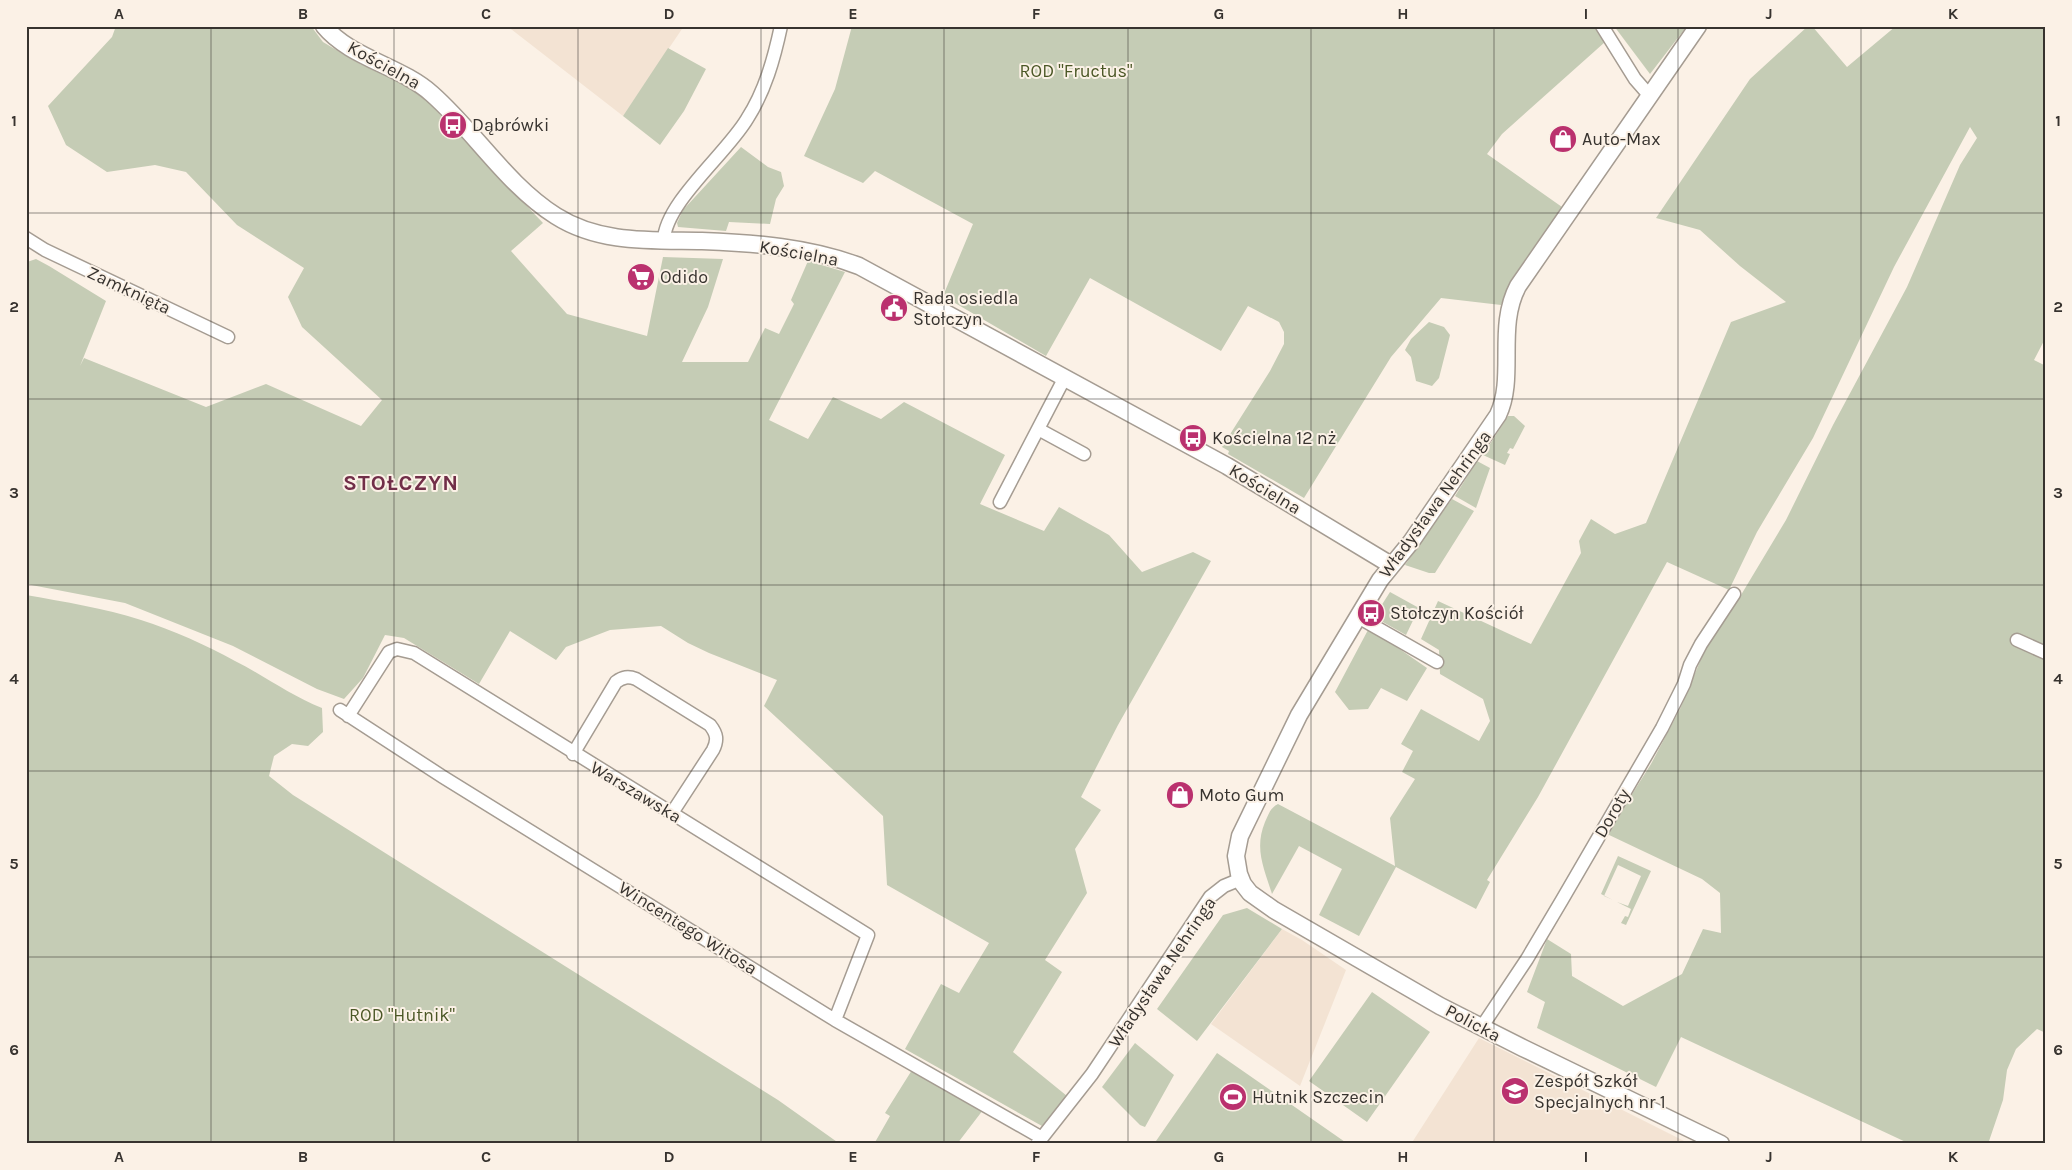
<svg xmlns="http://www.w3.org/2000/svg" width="2072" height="1170" viewBox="0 0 2072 1170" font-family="Karla,sans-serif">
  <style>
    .built { fill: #f3e3d3 }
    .green { fill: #c5ccb5 }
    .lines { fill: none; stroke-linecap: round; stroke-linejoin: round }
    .minor-casing { stroke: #a59c92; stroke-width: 15 }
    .tertiary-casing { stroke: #a59c92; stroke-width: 19 }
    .minor { stroke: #fff; stroke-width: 12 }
    .tertiary { stroke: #fff; stroke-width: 16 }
    .grid { fill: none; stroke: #37332f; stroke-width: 1; stroke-opacity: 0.55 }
    .labels { text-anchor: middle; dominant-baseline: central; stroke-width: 4; stroke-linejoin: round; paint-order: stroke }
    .street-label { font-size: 18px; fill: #37332f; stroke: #fbf1e6 }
    .park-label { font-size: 18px; fill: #4b5726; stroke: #fbf1e6 }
    .poi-label { font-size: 18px; fill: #37332f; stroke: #fbf1e6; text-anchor: start }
    .district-label { font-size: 22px; font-weight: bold; letter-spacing: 1px; fill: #712e48; stroke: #fbf1e6 }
    .neatline { fill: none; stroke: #37332f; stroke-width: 2 }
    .grid-label { font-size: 16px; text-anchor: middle; font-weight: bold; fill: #37332f }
  </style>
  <rect width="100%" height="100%" fill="#fbf1e6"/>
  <!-- built -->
  <path class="built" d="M 507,26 L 684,26 L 623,116 Z
    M 1282,929 L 1302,940 L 1346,970 L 1300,1086 L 1211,1024 Z
    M 1479,1038 L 1690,1144 L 1411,1144 Z"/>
  <!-- green -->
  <path class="green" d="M 116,26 L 311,26 L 323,42 L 360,64 L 406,85 L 429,103 L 543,223 L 511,251 L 567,314 L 647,336 L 663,257 L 723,259 L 708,307 L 682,362 L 748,362 L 765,328 L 779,334 L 794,304 L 791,300 L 808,261 L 845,272 L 769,420 L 808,439 L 833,397 L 881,419 L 904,402 L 1005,455 L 980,504 L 1044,531 L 1059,507 L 1109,535 L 1142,572 L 1193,552 L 1211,561 L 1118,725 L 1081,797 L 1101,810 L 1075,849 L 1087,893 L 1045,960 L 1062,972 L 1013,1052 L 1067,1096 L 1042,1126 L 905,1049 L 941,984 L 959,993 L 989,943 L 887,885 L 883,816 L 764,706 L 777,680 L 709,653 L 688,643 L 661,626 L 610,630 L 566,647 L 556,660 L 510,631 L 479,684 L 404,638 L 385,635 L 363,678 L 344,699 L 317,689 L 233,646 L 125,603 L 26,584 L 27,262 L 36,259 L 49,266 L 106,301 L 80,366 L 84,358 L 206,407 L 266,384 L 361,426 L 382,400 L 302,327 L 288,297 L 304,268 L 237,225 L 186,172 L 155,165 L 107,172 L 66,145 L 48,106 L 112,37 Z
    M 852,26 L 1595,26 L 1605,42 L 1502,134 L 1487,154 L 1562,207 L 1511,280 L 1501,305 L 1441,298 L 1391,357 L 1304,498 L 1228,454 L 1229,451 L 1222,447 L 1270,371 L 1284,344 L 1284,332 L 1279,322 L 1248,306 L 1221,351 L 1090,278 L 1046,356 L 943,296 L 973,224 L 875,171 L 863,183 L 804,156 L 835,89 Z
    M 1614,26 L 1687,26 L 1650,74 Z
    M 1808,26 L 1812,26 L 1847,67 L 1896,26 L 2046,26 L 2046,337 L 2034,360 L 2046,366 L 2046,1033 L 2037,1029 L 2016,1049 L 2007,1070 L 2003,1100 L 1988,1144 L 1910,1144 L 1681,1037 L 1656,1087 L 1537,1028 L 1545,1002 L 1527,992 L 1547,939 L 1571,954 L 1572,976 L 1623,1006 L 1682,974 L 1703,929 L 1721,933 L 1720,893 L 1702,879 L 1607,834 L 1651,764 L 1680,709 L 1707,645 L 1741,595 L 1786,520 L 1833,425 L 1907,287 L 1960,165 L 1977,138 L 1970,127 L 1894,267 L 1813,438 L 1757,532 L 1729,590 L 1667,562 L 1538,797 L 1487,880 L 1490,882 L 1476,909 L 1396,867 L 1359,936 L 1319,915 L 1342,869 L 1299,846 L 1272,894 C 1264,868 1254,849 1265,822 C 1269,814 1270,808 1278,804 L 1395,866 L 1390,818 L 1415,779 L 1402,772 L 1413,751 L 1401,744 L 1421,709 L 1479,741 L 1490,721 L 1483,699 L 1440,674 L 1439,650 L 1421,639 L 1438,601 L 1531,644 L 1581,553 L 1579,541 L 1591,519 L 1615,534 L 1646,523 L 1731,322 L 1786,302 L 1740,266 L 1700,230 L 1656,218 L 1750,79 Z
    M 668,48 L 706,69 L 684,111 L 660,145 L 623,116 Z
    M 741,147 L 768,167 L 781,172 L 784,186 L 776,199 L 770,224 L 729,222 L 726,231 L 678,227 L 677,223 L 683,210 Z
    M 1429,322 L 1444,327 L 1450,335 L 1439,378 L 1432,386 L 1416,381 L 1411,357 L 1405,350 L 1411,339 Z
    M 1508,416 L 1514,416 L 1525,426 L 1513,449 L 1510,448 L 1507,453 L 1510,454 L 1505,465 L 1483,455 Z
    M 1477,461 L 1490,468 L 1476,508 L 1455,496 Z
    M 1452,499 L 1474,511 L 1435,573 L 1429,573 L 1405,565 Z
    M 1390,592 L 1419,608 L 1406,635 L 1374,617 Z
    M 26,595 C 65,602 104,608 141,620 C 173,630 206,645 235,661 C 265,676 291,696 322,708 L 323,732 L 308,746 L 292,744 L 274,756 L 269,776 L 293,795 L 778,1100 L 840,1144 L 26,1144 Z
    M 1368,630 L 1375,632 L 1427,668 L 1407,701 L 1381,688 L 1368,709 L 1349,710 L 1335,692 Z
    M 1618,856 L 1651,871 L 1626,925 L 1621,923 L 1625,916 L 1628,917 L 1631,909 L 1617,902 L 1628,906 L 1641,876 L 1618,865 L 1604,896 L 1613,900 L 1601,894 Z
    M 1247,908 L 1282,929 L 1197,1041 L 1157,1009 L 1223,915 Z
    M 1372,992 L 1430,1032 L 1367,1122 L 1309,1081 Z
    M 1135,1043 L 1174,1075 L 1145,1127 L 1140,1125 L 1102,1087 Z
    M 1217,1053 L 1348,1144 L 1161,1144 L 1156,1141 Z
    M 912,1070 L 983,1110 L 957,1144 L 874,1144 L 890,1116 L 885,1113 Z"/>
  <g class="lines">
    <defs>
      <path id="minor" d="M 1602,26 L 1635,79 L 1649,95
        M 26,238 L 45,250 L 228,337
        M 664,240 C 665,203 727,153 747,119 C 765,91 774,59 781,26
        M 1038,429 L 1084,454
        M 1000,502 L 1064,379
        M 1358,617 L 1437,662
        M 2017,640 L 2046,653
        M 340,710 L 443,777 L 835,1020 L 1042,1138
        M 348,716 L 389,652 L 397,649 L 414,653 L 868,935 L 835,1020
        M 573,754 L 616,682 C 623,677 628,676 636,679 L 710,725 C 717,734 718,740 713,750 L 672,813
        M 1481,1028 L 1527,959 L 1562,900 L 1662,728 L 1684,684 L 1690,665 L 1701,644 L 1734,594
        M 1037,1144 L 1092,1074 L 1210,897 L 1224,886 L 1241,879"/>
      <path id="tertiary" d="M 324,26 C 350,58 401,66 432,94 C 475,132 507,185 556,216 C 600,244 652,240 702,241 C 755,243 809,247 859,266 L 1227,466 L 1391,565
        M 1698,26 L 1518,286 C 1496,327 1516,377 1498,415 L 1411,542 L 1380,580 L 1299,715 L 1240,836 L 1236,856 L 1239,874 L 1243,884 L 1250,893 L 1274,910 L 1440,1006 L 1523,1048 L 1721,1144"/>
    </defs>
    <!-- minor casing -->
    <use href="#minor" class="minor-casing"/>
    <!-- tertiary casing -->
    <use href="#tertiary" class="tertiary-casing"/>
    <!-- minor -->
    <use href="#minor" class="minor"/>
    <!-- tertiary -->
    <use href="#tertiary" class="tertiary"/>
  </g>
  <!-- grid -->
  <path class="grid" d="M 211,26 L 211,1144M 394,26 L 394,1144M 578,26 L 578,1144M 761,26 L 761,1144M 944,26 L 944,1144M 1128,26 L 1128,1144M 1311,26 L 1311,1144M 1494,26 L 1494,1144M 1678,26 L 1678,1144M 1861,26 L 1861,1144M 26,213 L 2046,213M 26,399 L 2046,399M 26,585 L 2046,585M 26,771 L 2046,771M 26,957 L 2046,957"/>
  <!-- icons -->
  <defs>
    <symbol id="bus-disc" viewBox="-11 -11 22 22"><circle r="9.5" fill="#ba316e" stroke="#fbf1e6"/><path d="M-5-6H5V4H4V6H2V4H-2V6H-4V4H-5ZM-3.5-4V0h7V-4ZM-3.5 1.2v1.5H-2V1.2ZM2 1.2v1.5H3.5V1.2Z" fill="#fff"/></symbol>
    <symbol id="shop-disc" viewBox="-11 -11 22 22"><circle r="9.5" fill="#ba316e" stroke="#fbf1e6"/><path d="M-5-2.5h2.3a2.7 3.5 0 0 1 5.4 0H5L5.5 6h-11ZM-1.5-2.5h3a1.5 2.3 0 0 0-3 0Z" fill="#fff"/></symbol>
    <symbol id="supermarket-disc" viewBox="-11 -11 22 22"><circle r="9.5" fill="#ba316e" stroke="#fbf1e6"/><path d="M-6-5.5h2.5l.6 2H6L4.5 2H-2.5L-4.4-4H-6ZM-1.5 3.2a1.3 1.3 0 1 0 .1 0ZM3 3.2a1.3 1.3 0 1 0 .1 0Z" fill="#fff"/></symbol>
    <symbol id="civic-disc" viewBox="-11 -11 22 22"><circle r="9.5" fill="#ba316e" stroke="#fbf1e6"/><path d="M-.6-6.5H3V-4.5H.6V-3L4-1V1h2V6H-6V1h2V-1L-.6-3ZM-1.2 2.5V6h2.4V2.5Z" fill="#fff"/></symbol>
    <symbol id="school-disc" viewBox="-11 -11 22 22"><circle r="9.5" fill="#ba316e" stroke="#fbf1e6"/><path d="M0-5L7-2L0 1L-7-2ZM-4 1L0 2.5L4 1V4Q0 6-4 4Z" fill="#fff"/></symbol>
    <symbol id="stadium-disc" viewBox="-11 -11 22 22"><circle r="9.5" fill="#ba316e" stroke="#fbf1e6"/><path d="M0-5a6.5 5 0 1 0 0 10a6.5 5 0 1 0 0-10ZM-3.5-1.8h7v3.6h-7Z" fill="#fff"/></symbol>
  </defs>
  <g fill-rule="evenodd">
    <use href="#bus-disc" x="437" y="109" width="32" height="32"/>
    <use href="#shop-disc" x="1547" y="123" width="32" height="32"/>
    <use href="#supermarket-disc" x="625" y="261" width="32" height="32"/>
    <use href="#civic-disc" x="878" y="292" width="32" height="32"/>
    <use href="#bus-disc" x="1177" y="422" width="32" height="32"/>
    <use href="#bus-disc" x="1355" y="597" width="32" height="32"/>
    <use href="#shop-disc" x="1164" y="779" width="32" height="32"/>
    <use href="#school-disc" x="1499" y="1075" width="32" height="32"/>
    <use href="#stadium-disc" x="1217" y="1081" width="32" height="32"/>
  </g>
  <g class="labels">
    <!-- street labels -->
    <g class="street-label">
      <text transform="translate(384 65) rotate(29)">Kościelna</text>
      <text transform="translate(799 253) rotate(10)">Kościelna</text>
      <text transform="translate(129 290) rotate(25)">Zamknięta</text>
      <text transform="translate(1265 489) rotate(31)">Kościelna</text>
      <text transform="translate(1435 504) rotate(-54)">Władysława Nehringa</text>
      <text transform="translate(636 792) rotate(31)">Warszawska</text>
      <text transform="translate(1612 813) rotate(-60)">Doroty</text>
      <text transform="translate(688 928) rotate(32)">Wincentego Witosa</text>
      <text transform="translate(1162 972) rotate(-56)">Władysława Nehringa</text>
      <text transform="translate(1473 1023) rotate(28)">Policka</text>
    </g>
    <!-- park labels -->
    <g class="park-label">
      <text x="1076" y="71">ROD "Fructus"</text>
      <text x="402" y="1015">ROD "Hutnik"</text>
    </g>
    <!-- poi labels -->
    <g class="poi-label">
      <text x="472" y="125">Dąbrówki</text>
      <text x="1582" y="139">Auto-Max</text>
      <text x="660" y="277">Odido</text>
      <text x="913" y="298">Rada osiedla<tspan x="913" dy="21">Stołczyn</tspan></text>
      <text x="1212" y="438">Kościelna 12 nż</text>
      <text x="1390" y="613">Stołczyn Kościół</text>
      <text x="1199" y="795">Moto Gum</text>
      <text x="1534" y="1081">Zespół Szkół<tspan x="1534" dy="21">Specjalnych nr 1</tspan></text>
      <text x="1252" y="1097">Hutnik Szczecin</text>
    </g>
    <!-- district labels -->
    <g class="district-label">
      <text x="401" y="483">STOŁCZYN</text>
    </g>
  </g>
  <!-- border -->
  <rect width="2072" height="1170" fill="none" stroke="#fbf1e6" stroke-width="55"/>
  <rect x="28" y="28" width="2016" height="1114" class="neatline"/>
  <g class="grid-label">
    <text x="119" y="19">A</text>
    <text x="303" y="19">B</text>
    <text x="486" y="19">C</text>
    <text x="669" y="19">D</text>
    <text x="853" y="19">E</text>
    <text x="1036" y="19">F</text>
    <text x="1219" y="19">G</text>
    <text x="1403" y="19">H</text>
    <text x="1586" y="19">I</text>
    <text x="1769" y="19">J</text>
    <text x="1953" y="19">K</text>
    <text x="14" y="126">1</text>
    <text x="2058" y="126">1</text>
    <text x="14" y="312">2</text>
    <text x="2058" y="312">2</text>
    <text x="14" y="498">3</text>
    <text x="2058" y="498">3</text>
    <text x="14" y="684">4</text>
    <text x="2058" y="684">4</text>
    <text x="14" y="869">5</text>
    <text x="2058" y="869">5</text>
    <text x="14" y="1055">6</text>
    <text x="2058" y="1055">6</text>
    <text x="119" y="1162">A</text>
    <text x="303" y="1162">B</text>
    <text x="486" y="1162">C</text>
    <text x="669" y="1162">D</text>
    <text x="853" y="1162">E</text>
    <text x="1036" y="1162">F</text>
    <text x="1219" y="1162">G</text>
    <text x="1403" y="1162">H</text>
    <text x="1586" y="1162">I</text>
    <text x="1769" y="1162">J</text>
    <text x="1953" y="1162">K</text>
  </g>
</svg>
